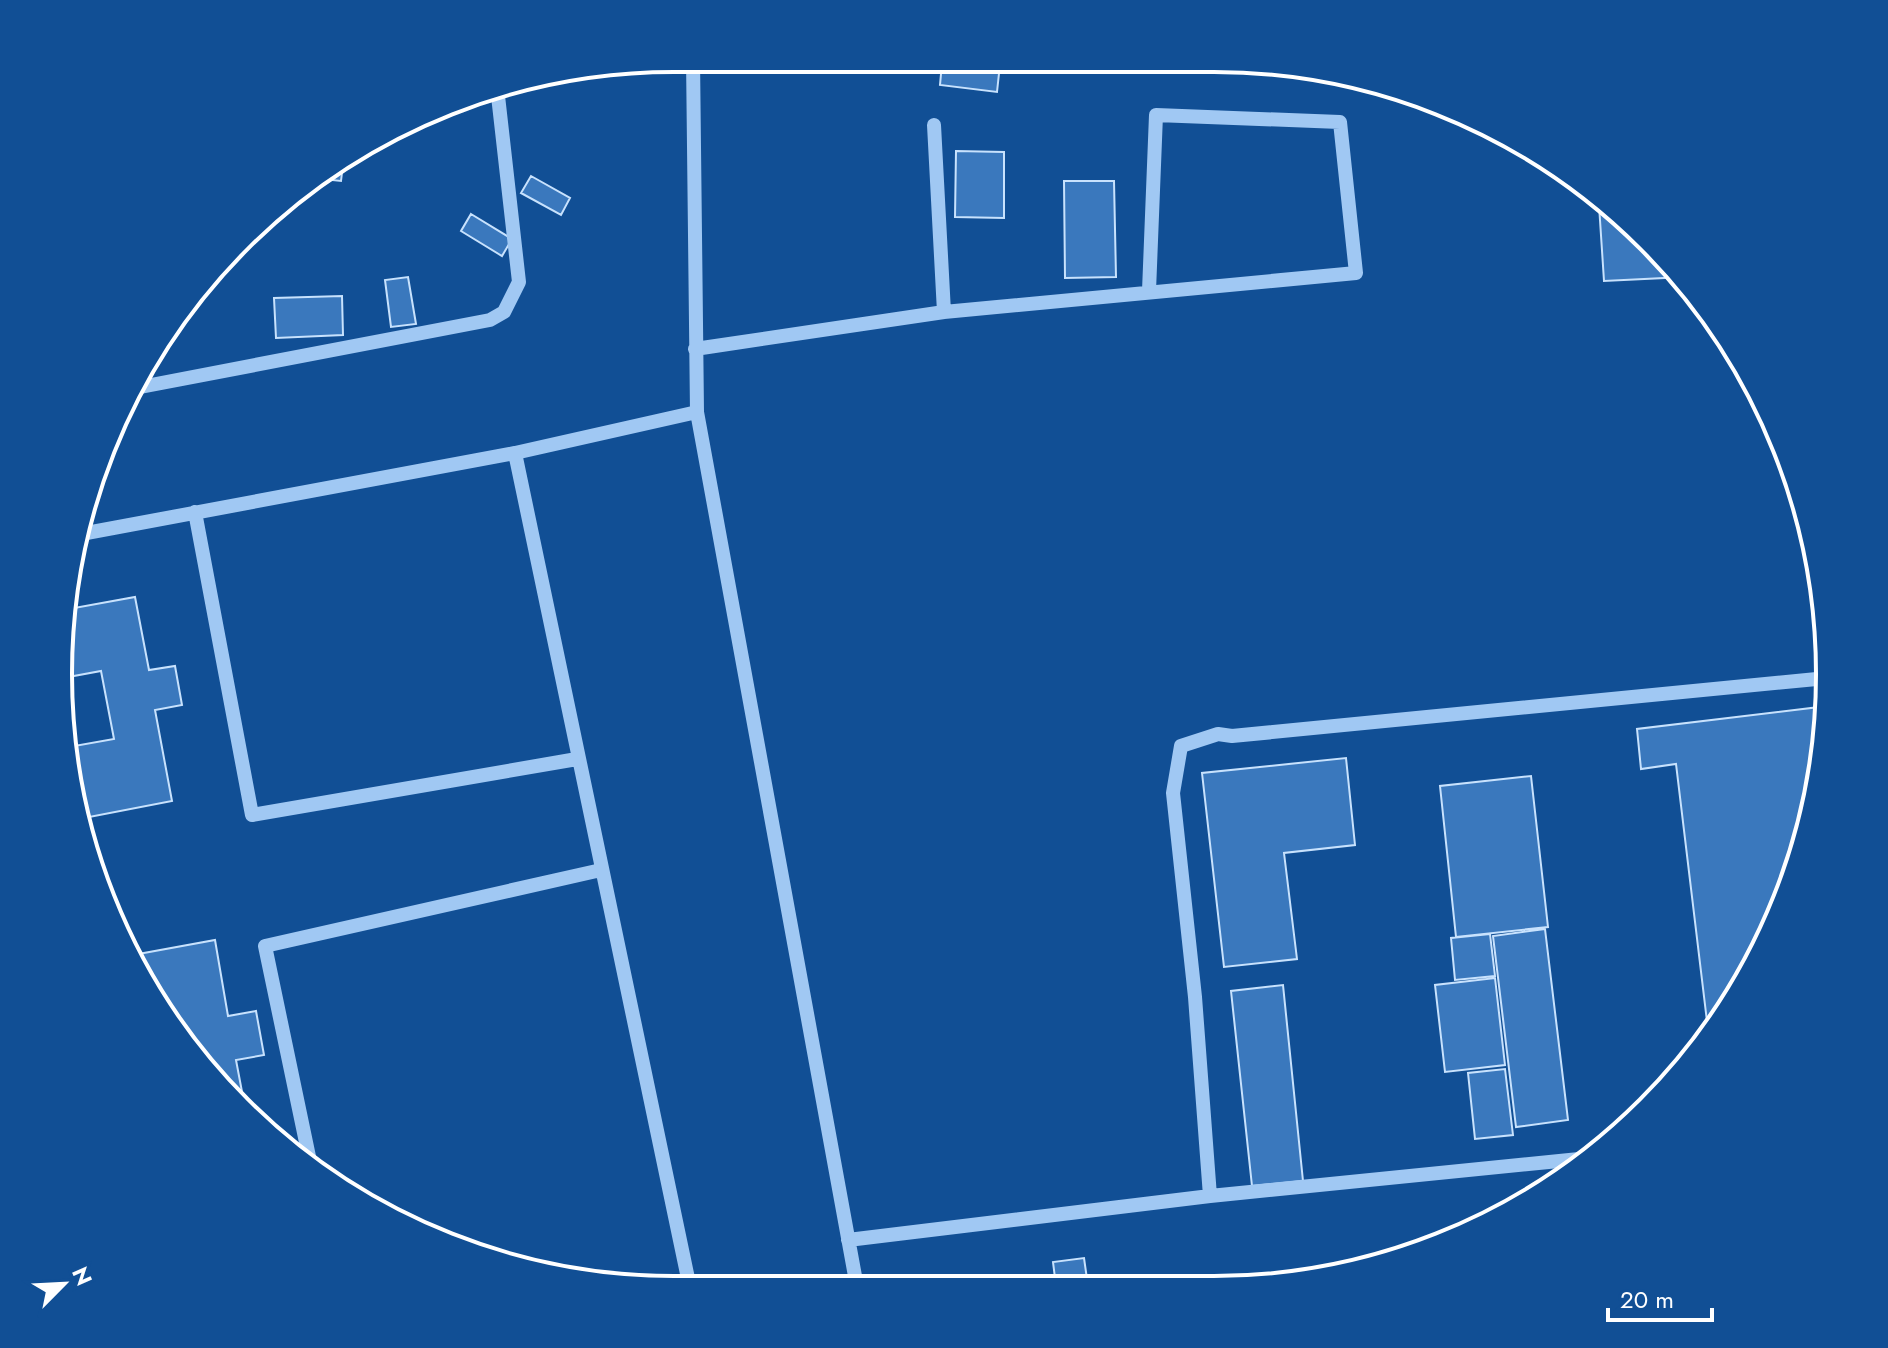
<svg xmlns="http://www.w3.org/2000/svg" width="1888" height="1348" viewBox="0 0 1888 1348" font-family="Jost,sans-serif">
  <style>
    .building { fill: #3a78bd; stroke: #c8e2fd; stroke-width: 2 }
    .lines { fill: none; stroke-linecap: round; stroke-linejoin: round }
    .minor { stroke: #a0c8f3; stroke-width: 14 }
    .rim { fill: none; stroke: #fff; stroke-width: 4 }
  </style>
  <rect width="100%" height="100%" fill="#114f95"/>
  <!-- building -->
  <path class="building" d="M 942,63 L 1000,64 L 997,92 L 940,85 Z
    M 956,151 L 1004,152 L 1004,218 L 955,217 Z
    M 344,156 L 341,181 L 313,178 L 332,162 Z
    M 531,176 L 570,198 L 561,215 L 521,193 Z
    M 1064,181 L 1114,181 L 1116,277 L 1065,278 Z
    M 1599,205 L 1677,268 L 1684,277 L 1604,281 Z
    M 471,214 L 512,239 L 502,256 L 461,231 Z
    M 408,277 L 416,324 L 391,327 L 385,280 Z
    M 342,296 L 343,335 L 276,338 L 274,298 Z
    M 135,597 L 149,670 L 175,666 L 182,705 L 155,710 L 172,801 L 89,817 L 92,830 L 84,832 L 63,748 L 114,739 L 101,671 L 63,678 L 63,610 Z
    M 1828,706 L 1809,834 L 1766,947 L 1709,1038 L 1676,764 L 1641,769 L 1637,729 Z
    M 1346,758 L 1355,845 L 1284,853 L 1297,959 L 1224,967 L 1202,773 Z
    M 1531,776 L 1548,927 L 1456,937 L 1440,786 Z
    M 1545,929 L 1568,1120 L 1516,1127 L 1493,936 Z
    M 1490,934 L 1495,976 L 1455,980 L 1451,938 Z
    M 215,940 L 228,1016 L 256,1011 L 264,1055 L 236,1060 L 246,1113 L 211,1080 L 184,1037 L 182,1027 L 178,1027 L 133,955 Z
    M 1495,978 L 1505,1065 L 1445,1072 L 1435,985 Z
    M 1283,985 L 1303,1181 L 1252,1186 L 1231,991 Z
    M 1505,1069 L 1513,1135 L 1475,1139 L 1468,1073 Z
    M 1084,1258 L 1088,1286 L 1056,1286 L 1053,1262 Z"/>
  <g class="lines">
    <!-- minor -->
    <path class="minor" d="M 693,58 L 697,412 L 857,1287
      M 934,125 L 944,312
      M 695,349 L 944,312 L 1356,273 L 1340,122 L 1156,115 L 1149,291
      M 130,389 L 490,320 L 504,312 L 519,282 L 497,87
      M 515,453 L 690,1288
      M 195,512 L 252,815 L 577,759
      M 81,534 L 515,453 L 697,412
      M 312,1171 L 265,946 L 601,870
      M 1210,1196 L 1195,997 L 1173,793 L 1181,746 L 1218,734 L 1232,736 L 1827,678
      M 848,1240 L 1210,1196 L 1589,1158"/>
  </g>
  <!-- crop -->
  <path d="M0 0H1888V1348H0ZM674 72H1214A602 602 0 0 1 1816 674V674A602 602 0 0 1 1214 1276H674A602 602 0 0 1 72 674V674A602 602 0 0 1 674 72Z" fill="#114f95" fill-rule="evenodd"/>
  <path class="rim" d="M674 72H1214A602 602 0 0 1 1816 674V674A602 602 0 0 1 1214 1276H674A602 602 0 0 1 72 674V674A602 602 0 0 1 674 72Z"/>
  <!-- north arrow -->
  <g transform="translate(64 1284) rotate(66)" stroke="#114f95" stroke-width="6" paint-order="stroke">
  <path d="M0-6L14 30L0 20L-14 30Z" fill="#ffffff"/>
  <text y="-12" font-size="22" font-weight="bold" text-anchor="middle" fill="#ffffff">N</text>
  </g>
  <!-- scale -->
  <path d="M1608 1308v12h104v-12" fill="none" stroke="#ffffff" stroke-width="4"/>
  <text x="1620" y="1308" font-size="24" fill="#ffffff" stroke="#114f95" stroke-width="6" paint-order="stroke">20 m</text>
</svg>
